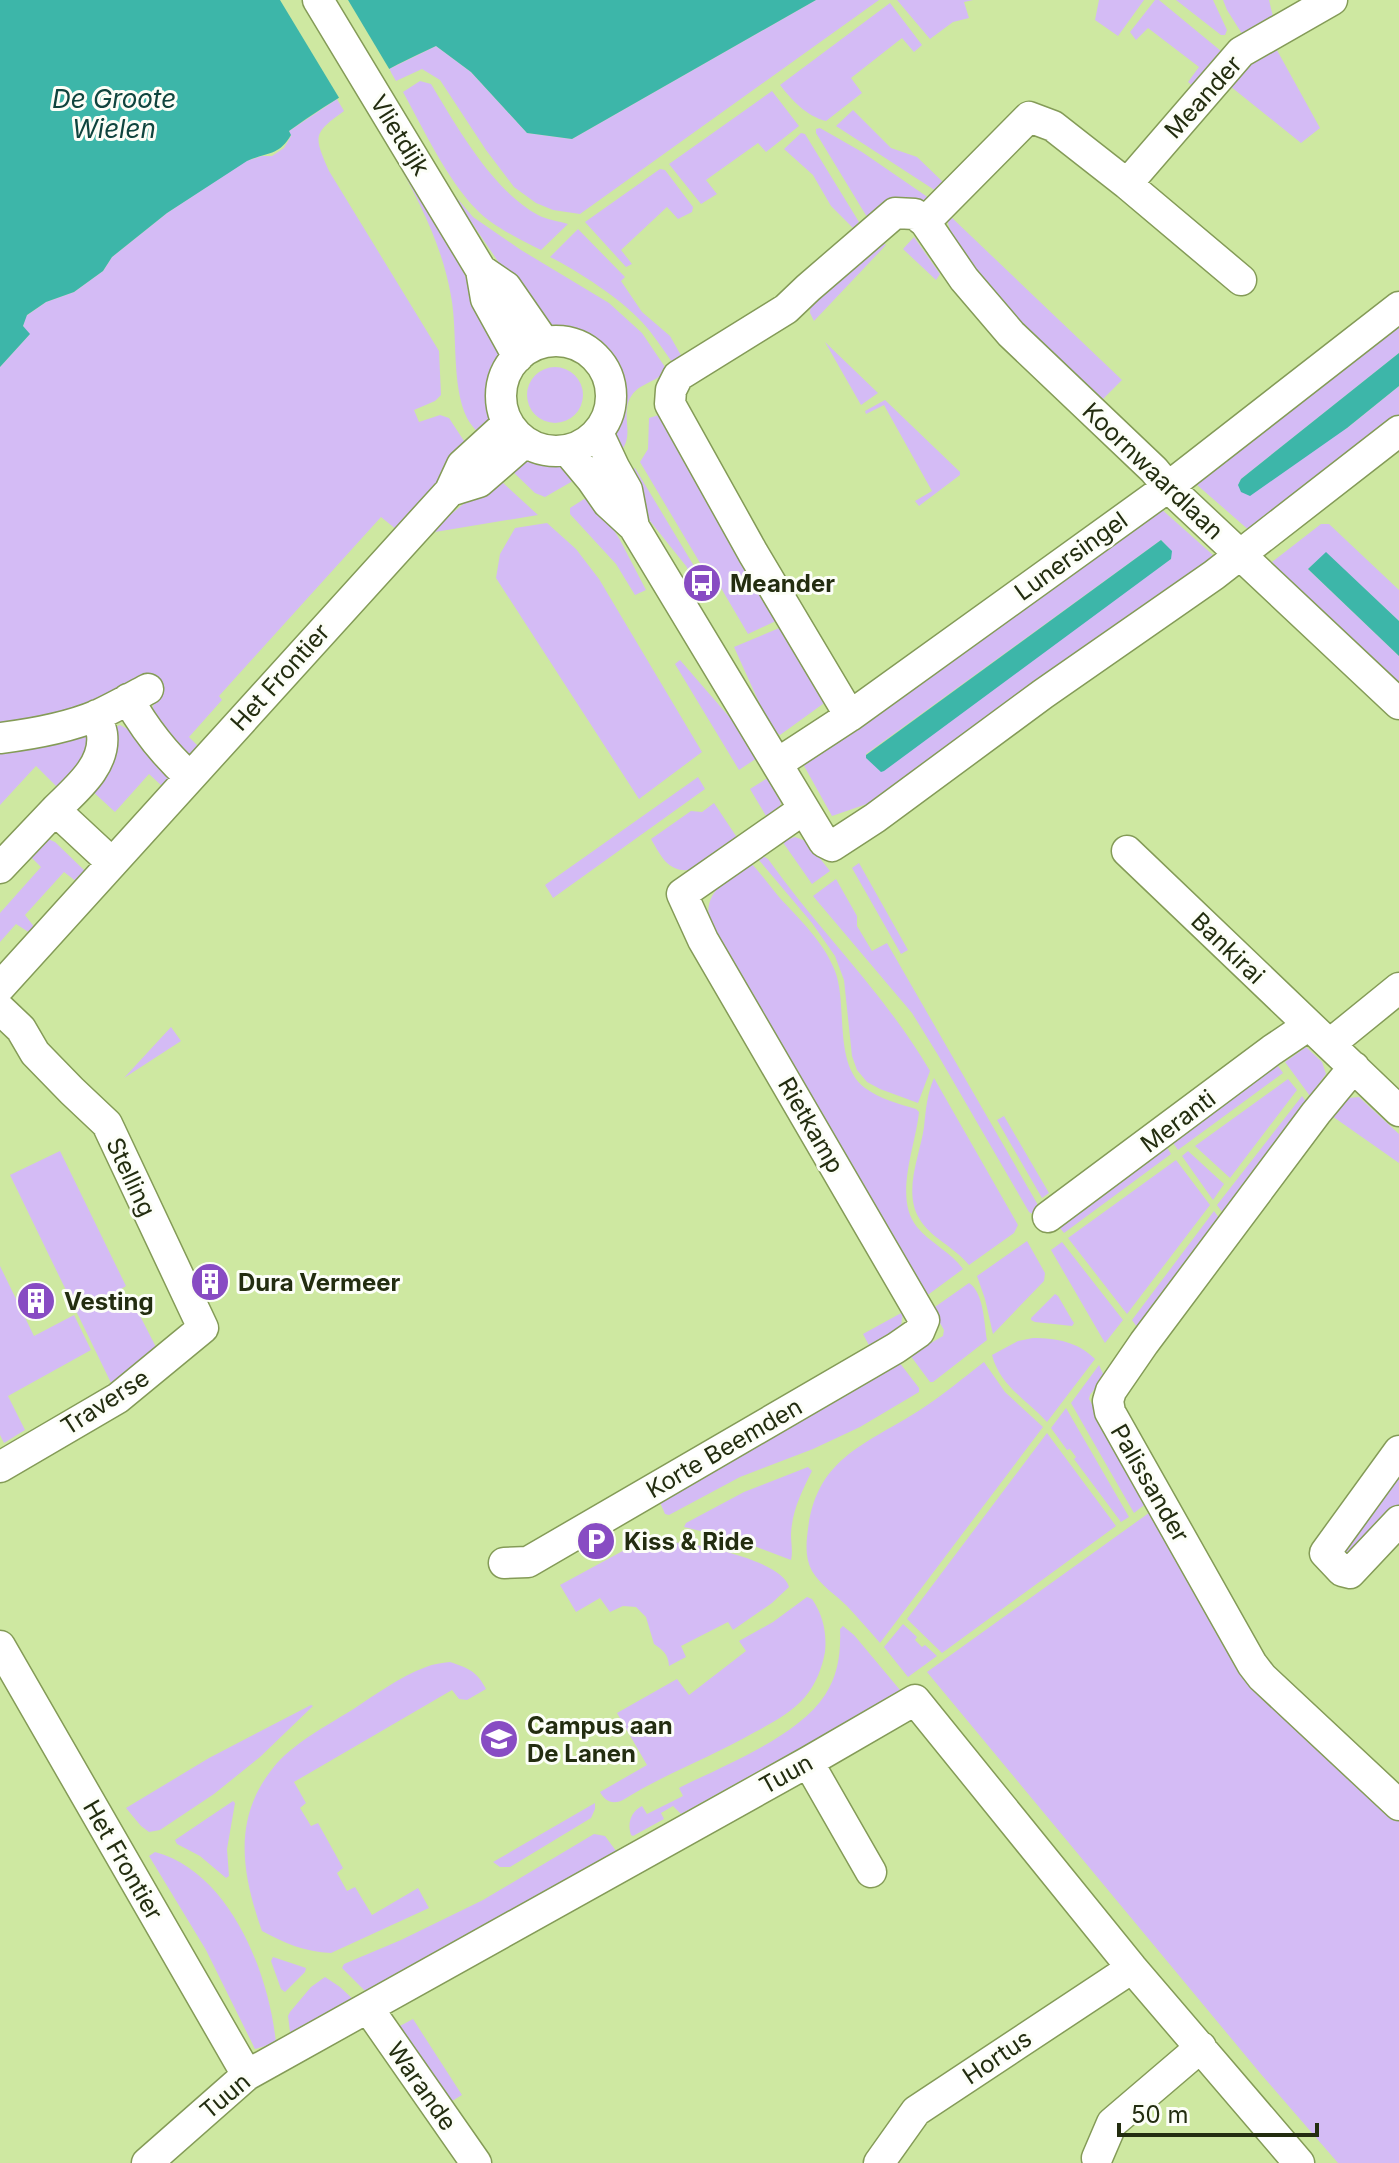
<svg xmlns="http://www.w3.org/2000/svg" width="1399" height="2163" viewBox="0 0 1399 2163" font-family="Inter,sans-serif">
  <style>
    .green { fill: #d4bbf5; fill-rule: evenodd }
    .water { fill: #3db6a9 }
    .pier { fill: #cee8a1 }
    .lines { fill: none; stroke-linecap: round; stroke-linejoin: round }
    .minor-casing { stroke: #849b57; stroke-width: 33 }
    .minor { stroke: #fff; stroke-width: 30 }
    .labels { text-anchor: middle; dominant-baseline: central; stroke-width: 6; stroke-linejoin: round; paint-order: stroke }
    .street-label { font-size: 24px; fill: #232d10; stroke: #fcfef7 }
    .poi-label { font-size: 24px; font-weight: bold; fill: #232d10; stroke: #fcfef7; text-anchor: start }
    .water-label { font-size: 26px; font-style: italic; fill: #0f443e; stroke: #fcfef7 }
  </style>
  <rect width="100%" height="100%" fill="#cee8a1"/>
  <!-- green -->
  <path class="green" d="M 816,0 L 879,0 L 580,214 L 553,210 L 536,203 L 514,187 L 486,150 L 440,80 L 422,69 L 396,81 L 389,69 L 436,46 L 471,72 L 527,133 L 572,139 Z
    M 897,0 L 973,0 L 964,2 L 969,18 L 953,22 L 930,39 Z
    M 1099,0 L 1144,0 L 1118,36 L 1095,20 Z
    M 1155,0 L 1159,0 L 1227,56 L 1197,90 L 1188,82 L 1199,67 L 1148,28 L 1136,40 L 1130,32 Z
    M 1176,0 L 1213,0 L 1227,30 L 1225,35 L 1221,35 Z
    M 1223,0 L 1269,0 L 1275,25 L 1246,40 L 1227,10 Z
    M 890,3 L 922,45 L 914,52 L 902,38 L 851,78 L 862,93 L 826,121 C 806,116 792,100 780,85 Z
    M 1273,43 L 1320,128 L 1301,143 L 1225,82 Z
    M 420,81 L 431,84 C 457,127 493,191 538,215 C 547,220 559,221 568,224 L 541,250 C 521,240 492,226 477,210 C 447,180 423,128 403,92 Z
    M 772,91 L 799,126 L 766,152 L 758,143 L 706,180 L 717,194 L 701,204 L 669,164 Z
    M 337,99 L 344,111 C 312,134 314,136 329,171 L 439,351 L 441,395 L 435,401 L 414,410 L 419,422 L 440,415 L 449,418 L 466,444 L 463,452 L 397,530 L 381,517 L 219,696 L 222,700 L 189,737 L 199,747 L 188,763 L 151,713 L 155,699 L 100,702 L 48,719 L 0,726 L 0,367 L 29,335 L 23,326 L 26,316 L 46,302 L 74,292 L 103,271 L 112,257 L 167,213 L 246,161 L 262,156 L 272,156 L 284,148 L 291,136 L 289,131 Z
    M 853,110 L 891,148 L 917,157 L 943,182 L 936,191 L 836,126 Z
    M 820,128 L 862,152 L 929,198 L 922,204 L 881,205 L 867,217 L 816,133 L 816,129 Z
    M 801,133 L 805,134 L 859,222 L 853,228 L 831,206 L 813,175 L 784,149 Z
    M 396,152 L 461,267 L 500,348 L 499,368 L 493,388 L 492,410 L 487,425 L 478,433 C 475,429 470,424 467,418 C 451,385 458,333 451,296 C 442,244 418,199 393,154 Z
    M 660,169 L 665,170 L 693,207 L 692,212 L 678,219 L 667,207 L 621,250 L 632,264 L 626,267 L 585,222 Z
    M 445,184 L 473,217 L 521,250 L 609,303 L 642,333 L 667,370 C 656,384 635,382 628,403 C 623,422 634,435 620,453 L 612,437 L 614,418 L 619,402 L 619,384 L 612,367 L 602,353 L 586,339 L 549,325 L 506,273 Z
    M 949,215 L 1122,380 L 1101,401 L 1002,308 L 952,236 L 948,223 Z
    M 578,229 L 625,277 L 621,281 L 642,312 L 670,336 L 682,357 L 672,362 C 662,348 653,334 642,322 C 621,299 578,271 550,257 Z
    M 914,237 L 940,274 L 936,280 L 903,249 Z
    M 878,239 L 886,245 L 814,321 L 810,313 L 811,299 Z
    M 1399,316 L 1399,353 L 1241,479 L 1238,486 L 1347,428 L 1399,386 L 1399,416 L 1251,532 L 1196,484 Z
    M 825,342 L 878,393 L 861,405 Z
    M527 395a28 28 0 1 1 56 0a28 28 0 1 1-56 0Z
    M 885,400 L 960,472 L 960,475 L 919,506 L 915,501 L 932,491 L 884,405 L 866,414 L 865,411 Z
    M 662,414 L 780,619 L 748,634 L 711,571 L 706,573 L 640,462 L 648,449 L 649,418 Z
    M 543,457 L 559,461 L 578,478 L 545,497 L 535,493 L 509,468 L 521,460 Z
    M 635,468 L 700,576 L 694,580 L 686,566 L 650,521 L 628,472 Z
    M 501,481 L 538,515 L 429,533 L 488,483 Z
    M 592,494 L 620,540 L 646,590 L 635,595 L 616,564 L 570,514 L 570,508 Z
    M 1159,507 L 1213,555 L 1208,566 L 896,794 L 832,816 L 803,764 ZM 1161,540 L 1171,551 L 1171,559 L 866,758 L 866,754 Z
    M 547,523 L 576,549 L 599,579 L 702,752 L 639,799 L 496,578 L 500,554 L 515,528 Z
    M 1321,524 L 1329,524 L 1399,590 L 1399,621 L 1326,553 L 1308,569 L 1399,656 L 1399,685 L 1293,585 L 1272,562 Z
    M 784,626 L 827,701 L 780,735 L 771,729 L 734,647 Z
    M 680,660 L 745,735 L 757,758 L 739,770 L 675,664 Z
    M 120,725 L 133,732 L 173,779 L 163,787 L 149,774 L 115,812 L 90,789 L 113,728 Z
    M 90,732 L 88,754 L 60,790 L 36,766 L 0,805 L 0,747 Z
    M 698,777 L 705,789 L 553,898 L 545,885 Z
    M 769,777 C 781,797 788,803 769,821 L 750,789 Z
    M 714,803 L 736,836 L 738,843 C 716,856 688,885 665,861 C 660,855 655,846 651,839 L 691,811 L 702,812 Z
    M 795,837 L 806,841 L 830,871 L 812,884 L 782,841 Z
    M 48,839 L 55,842 L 85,871 L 77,882 L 64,872 L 25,915 L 35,928 L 30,933 L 16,924 L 0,942 L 0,913 L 41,867 L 31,857 Z
    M 763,856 L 768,859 C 820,932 885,994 930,1071 L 918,1103 L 880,1089 L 867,1082 L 857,1070 L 852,1056 L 844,980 L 835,956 L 812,923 L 758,859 Z
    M 751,863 C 761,874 770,886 779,897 C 799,919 824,942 835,971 C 848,1005 833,1064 865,1088 C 880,1099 899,1104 916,1109 L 919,1112 C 916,1145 893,1198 917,1227 C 930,1243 951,1252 963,1269 L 925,1297 L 709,919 C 704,889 730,879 751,863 Z
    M 859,863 L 908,950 L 901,954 L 852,868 Z
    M 836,879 L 857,916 L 857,926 L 872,951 L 887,943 L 1042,1212 L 1034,1215 L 1029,1212 L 938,1055 L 912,1013 L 813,896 Z
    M 171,1027 L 181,1041 L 124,1078 Z
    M 1306,1047 L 1322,1062 L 1326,1074 L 1310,1096 L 1285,1062 Z
    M 1276,1063 L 1283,1073 L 1178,1150 L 1171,1140 Z
    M 934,1078 L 1018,1225 L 1014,1233 L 969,1265 C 955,1247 930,1238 919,1218 C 903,1191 920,1155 924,1127 C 926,1109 927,1094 934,1078 Z
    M 1288,1079 L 1297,1090 L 1230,1178 L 1195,1146 Z
    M 1302,1096 L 1310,1107 L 1225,1216 L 1217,1205 Z
    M 1359,1097 L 1399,1134 L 1399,1163 L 1332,1116 L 1349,1098 Z
    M 1004,1116 L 1049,1193 L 1042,1198 L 997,1120 Z
    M 1165,1144 L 1171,1154 L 1064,1233 L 1056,1223 Z
    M 60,1151 L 126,1286 L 116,1292 L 125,1310 L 135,1306 L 159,1353 L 114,1389 L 10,1175 Z
    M 1188,1151 L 1224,1184 L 1213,1200 L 1182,1156 Z
    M 1176,1160 L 1210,1205 L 1127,1314 L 1068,1238 Z
    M 1214,1211 L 1222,1222 L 1139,1330 L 1132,1320 Z
    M 1027,1241 L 1045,1273 L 1044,1281 L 993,1334 L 985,1299 L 977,1276 Z
    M 1062,1242 L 1123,1320 L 1105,1343 L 1051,1250 Z
    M 0,1266 L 34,1336 L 74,1315 L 91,1350 L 8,1396 L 25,1430 L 4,1443 L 0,1435 Z
    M 969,1283 C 984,1293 984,1323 987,1340 L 933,1382 L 930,1382 L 910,1355 L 943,1336 L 944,1330 L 932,1309 Z
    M 1055,1294 L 1058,1296 L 1072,1320 L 1074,1323 L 1072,1326 L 1035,1322 L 1031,1320 L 1031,1318 Z
    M 903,1312 L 901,1326 L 871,1349 L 863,1334 Z
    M 1033,1338 C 1057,1338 1078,1342 1095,1359 L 1047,1422 C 1027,1400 1000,1386 992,1355 L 1018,1341 Z
    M 899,1362 L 919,1388 L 919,1392 L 860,1427 L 813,1449 L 740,1477 L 669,1515 L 665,1514 L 659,1500 Z
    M 984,1362 L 1005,1392 L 1043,1427 L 880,1643 C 869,1630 858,1618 847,1606 C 836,1595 820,1585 812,1571 C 805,1558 806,1544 808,1529 C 817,1457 867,1444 920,1410 C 943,1395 963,1378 984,1362 Z
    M 1099,1365 L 1104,1376 L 1090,1395 L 1089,1399 L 1148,1502 L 1134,1513 L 1071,1403 Z
    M 1066,1408 L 1129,1517 L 1121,1522 L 1074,1459 L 1076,1457 L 1070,1449 L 1067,1450 L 1051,1428 Z
    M 1047,1433 L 1116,1526 L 942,1653 L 907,1619 Z
    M 1399,1459 L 1399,1514 L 1347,1568 L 1332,1554 Z
    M 808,1467 L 812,1471 C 802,1491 792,1511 791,1534 C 791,1543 793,1552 791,1560 L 738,1540 L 684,1527 L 686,1523 L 744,1492 Z
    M 1153,1510 L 1248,1675 L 1399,1820 L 1399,2163 L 1338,2163 L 1260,2073 L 927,1672 Z
    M 646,1542 C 658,1542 671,1542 683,1543 C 707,1546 783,1562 789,1587 L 772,1603 L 733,1630 L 728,1622 L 681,1646 L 686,1657 L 669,1666 C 668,1654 663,1650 654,1644 L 646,1617 L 636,1607 L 623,1606 L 610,1612 L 600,1598 L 576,1612 L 560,1585 L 630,1547 Z
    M 807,1597 L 812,1599 C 823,1615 827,1633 825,1652 C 822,1668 816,1684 805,1697 C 792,1712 772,1723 755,1732 C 712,1757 664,1774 623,1800 C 612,1805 605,1801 600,1792 L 647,1765 L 617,1713 L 677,1679 L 689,1695 L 746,1651 L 739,1641 L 773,1622 Z
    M 903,1624 L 917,1637 L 915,1640 L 922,1647 L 925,1645 L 937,1656 L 908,1677 L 884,1647 Z
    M 843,1626 L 854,1635 L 900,1690 L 858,1716 L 681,1814 L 673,1806 L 661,1813 L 664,1819 L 633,1836 L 631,1835 C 627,1823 631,1812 642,1806 L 647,1814 L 683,1796 L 679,1788 C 722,1766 798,1737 825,1695 C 838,1675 841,1653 840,1629 Z
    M 450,1662 C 468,1668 477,1671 486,1689 L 467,1700 L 459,1699 L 452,1690 L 294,1782 L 306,1803 L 300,1808 L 311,1826 L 318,1823 L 343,1868 L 337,1873 L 347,1891 L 355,1887 L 372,1915 L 418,1888 L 429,1908 L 331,1953 C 305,1952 284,1943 262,1931 C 242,1874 232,1819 273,1768 C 292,1744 326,1726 352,1710 C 375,1695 399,1677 426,1667 C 433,1664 442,1663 450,1662 Z
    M 311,1705 L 313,1706 L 260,1757 L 214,1794 L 160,1830 L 149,1832 L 141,1826 L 126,1808 L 209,1758 Z
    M 233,1801 L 235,1803 L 227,1849 L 229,1876 L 226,1878 L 200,1856 L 177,1844 L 175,1840 Z
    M 595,1803 L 595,1809 L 591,1818 L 510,1867 L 500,1867 L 493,1862 Z
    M 594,1834 L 605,1836 L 616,1851 L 509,1916 L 368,1994 L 342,1968 L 344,1964 L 401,1940 L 483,1900 Z
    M 155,1852 C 230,1872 269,1973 276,2043 L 255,2049 L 206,1950 L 149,1856 Z
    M 273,1957 L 306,1968 L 305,1972 L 285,1992 L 281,1989 L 271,1961 Z
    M 325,1977 L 340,1987 L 355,2001 L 291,2040 L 288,2016 L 290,2012 L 311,1987 Z
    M 413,2019 L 462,2095 L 447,2104 L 398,2027 Z"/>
  <!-- water -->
  <path class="water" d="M 0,0 L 816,0 L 572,139 L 527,133 L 471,72 L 436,46 C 385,69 335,98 289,131 L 291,135 C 279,156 267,152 247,161 L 167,213 L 112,257 L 103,271 L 74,292 L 46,302 L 27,315 L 23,326 L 30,334 L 0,367 Z
    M 1399,353 L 1399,386 L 1347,428 L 1250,496 L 1241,492 L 1238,485 L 1241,479 Z
    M 1161,540 L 1172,551 L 1171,559 L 884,771 L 881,772 L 866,758 L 866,755 Z
    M 1326,552 L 1399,621 L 1399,656 L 1308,569 Z"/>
  <!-- pier -->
  <path class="pier" d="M 280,0 L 348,0 L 391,72 L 341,101 Z"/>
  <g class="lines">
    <defs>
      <path id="minor" d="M 318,0 L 481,270 L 486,299 L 518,357
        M 1127,184 L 1241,52 L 1332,0
        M 925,222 L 964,279 L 1011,334 L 1154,470 L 1168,487 L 1399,704
        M 481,270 L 506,287 L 544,342
        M501 396a55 55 0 1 1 110 0a55 55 0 1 1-110 0Z
        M 598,433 L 614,467 L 627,490 L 634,527
        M 567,450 L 592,480 L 608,503 L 634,527 L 824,842 L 832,846 L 875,818 L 1043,694 L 1214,575 L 1399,431
        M 450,491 L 479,482 L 525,442
        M 128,699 C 145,729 164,754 190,777
        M 850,716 L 753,553 L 670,404 L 671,390 L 678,376 L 786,309 L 808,288 L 895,213 L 915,214 L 925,222 L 1029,117 L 1053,126 L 1127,184 L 1241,280
        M 0,738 C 33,734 67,728 98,715 C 115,707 131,698 148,689
        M 778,763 L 850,716 L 1168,487 L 1399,307
        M 55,810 C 75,790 106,766 102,734 C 101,728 98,721 97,715
        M 1127,851 L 1399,1111
        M 0,868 L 55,810 L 112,863
        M 0,987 L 450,491 L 462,465 L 508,423
        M 0,1009 L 21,1029 L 35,1053 L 72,1091 L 107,1124 L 203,1328 L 118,1398 L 0,1467
        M 1330,1044 L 1399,988
        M 1354,1067 L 1316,1113 L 1144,1343 L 1111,1391 L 1108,1401 L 1110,1412 L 1252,1664 L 1262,1677 L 1399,1805
        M 1048,1217 L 1272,1050 L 1309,1025
        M 1399,1451 L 1325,1553 L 1342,1571 L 1350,1573 L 1399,1521
        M 504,1563 L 528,1562 L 896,1348 L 919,1332 L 924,1320 L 703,940 L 682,894 L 804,809
        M 0,1646 L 247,2075
        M 808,1762 L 871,1872
        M 368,2008 L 476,2163
        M 1097,2158 L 1112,2123 L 1201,2047
        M 147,2163 L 247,2075 L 808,1762 L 915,1700 L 1132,1968 L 1299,2163
        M 879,2163 L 916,2111 L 1132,1968"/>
    </defs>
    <!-- minor casing -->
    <use href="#minor" class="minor-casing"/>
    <!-- minor -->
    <use href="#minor" class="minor"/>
  </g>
  <!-- icons -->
  <defs>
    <symbol id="bus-disc" viewBox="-11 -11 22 22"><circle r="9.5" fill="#884cc3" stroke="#fcfef7"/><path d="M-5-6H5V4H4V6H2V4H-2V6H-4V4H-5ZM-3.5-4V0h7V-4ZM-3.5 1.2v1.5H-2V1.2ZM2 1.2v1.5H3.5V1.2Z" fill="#fff"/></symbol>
    <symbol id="building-disc" viewBox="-11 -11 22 22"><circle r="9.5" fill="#884cc3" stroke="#fcfef7"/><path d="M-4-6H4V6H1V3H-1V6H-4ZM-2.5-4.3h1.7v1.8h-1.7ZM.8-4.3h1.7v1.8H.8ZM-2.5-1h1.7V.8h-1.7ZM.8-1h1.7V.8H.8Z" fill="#fff"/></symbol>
    <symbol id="parking-disc" viewBox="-11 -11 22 22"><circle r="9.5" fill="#884cc3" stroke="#fcfef7"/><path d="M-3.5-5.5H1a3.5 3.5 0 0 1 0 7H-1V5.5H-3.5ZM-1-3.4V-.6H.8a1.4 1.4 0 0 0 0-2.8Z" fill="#fff"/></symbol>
    <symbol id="school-disc" viewBox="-11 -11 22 22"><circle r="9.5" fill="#884cc3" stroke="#fcfef7"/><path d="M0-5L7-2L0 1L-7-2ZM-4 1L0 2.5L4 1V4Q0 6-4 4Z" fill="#fff"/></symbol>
  </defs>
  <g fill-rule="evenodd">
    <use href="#bus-disc" x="680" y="561" width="44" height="44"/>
    <use href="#building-disc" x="188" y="1260" width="44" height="44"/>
    <use href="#building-disc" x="14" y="1279" width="44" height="44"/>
    <use href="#parking-disc" x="574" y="1519" width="44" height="44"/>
    <use href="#school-disc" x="477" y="1717" width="44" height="44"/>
  </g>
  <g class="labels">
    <!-- street labels -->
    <g class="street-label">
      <text transform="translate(1203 97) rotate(-48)">Meander</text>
      <text transform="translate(400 135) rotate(58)">Vlietdijk</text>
      <text transform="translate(1153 471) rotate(44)">Koornwaardlaan</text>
      <text transform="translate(1071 556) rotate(-36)">Lunersingel</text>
      <text transform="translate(280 677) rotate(-48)">Het Frontier</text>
      <text transform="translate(1228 948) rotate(44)">Bankirai</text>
      <text transform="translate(1178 1121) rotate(-37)">Meranti</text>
      <text transform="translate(811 1125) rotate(60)">Rietkamp</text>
      <text transform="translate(131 1177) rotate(65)">Stelling</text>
      <text transform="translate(105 1402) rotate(-33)">Traverse</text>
      <text transform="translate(724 1448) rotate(-30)">Korte Beemden</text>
      <text transform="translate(1150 1483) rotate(60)">Palissander</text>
      <text transform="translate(786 1774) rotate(-29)">Tuun</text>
      <text transform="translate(123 1860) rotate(60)">Het Frontier</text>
      <text transform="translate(997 2057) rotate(-34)">Hortus</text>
      <text transform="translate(422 2086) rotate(55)">Warande</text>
      <text transform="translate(225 2096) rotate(-40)">Tuun</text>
    </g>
    <!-- poi labels -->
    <g class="poi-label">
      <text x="730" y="583">Meander</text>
      <text x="238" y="1282">Dura Vermeer</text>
      <text x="64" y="1301">Vesting</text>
      <text x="624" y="1541">Kiss &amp; Ride</text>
      <text x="527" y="1725">Campus aan<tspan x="527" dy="28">De Lanen</tspan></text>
    </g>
    <!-- water labels -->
    <g class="water-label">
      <text x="114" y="98">De Groote<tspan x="114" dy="30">Wielen</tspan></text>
    </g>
  </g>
  <!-- scale -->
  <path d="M1119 2123v12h198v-12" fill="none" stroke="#232d10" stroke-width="4"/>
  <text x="1131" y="2123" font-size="24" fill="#232d10" stroke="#fcfef7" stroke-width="6" paint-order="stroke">50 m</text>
</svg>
